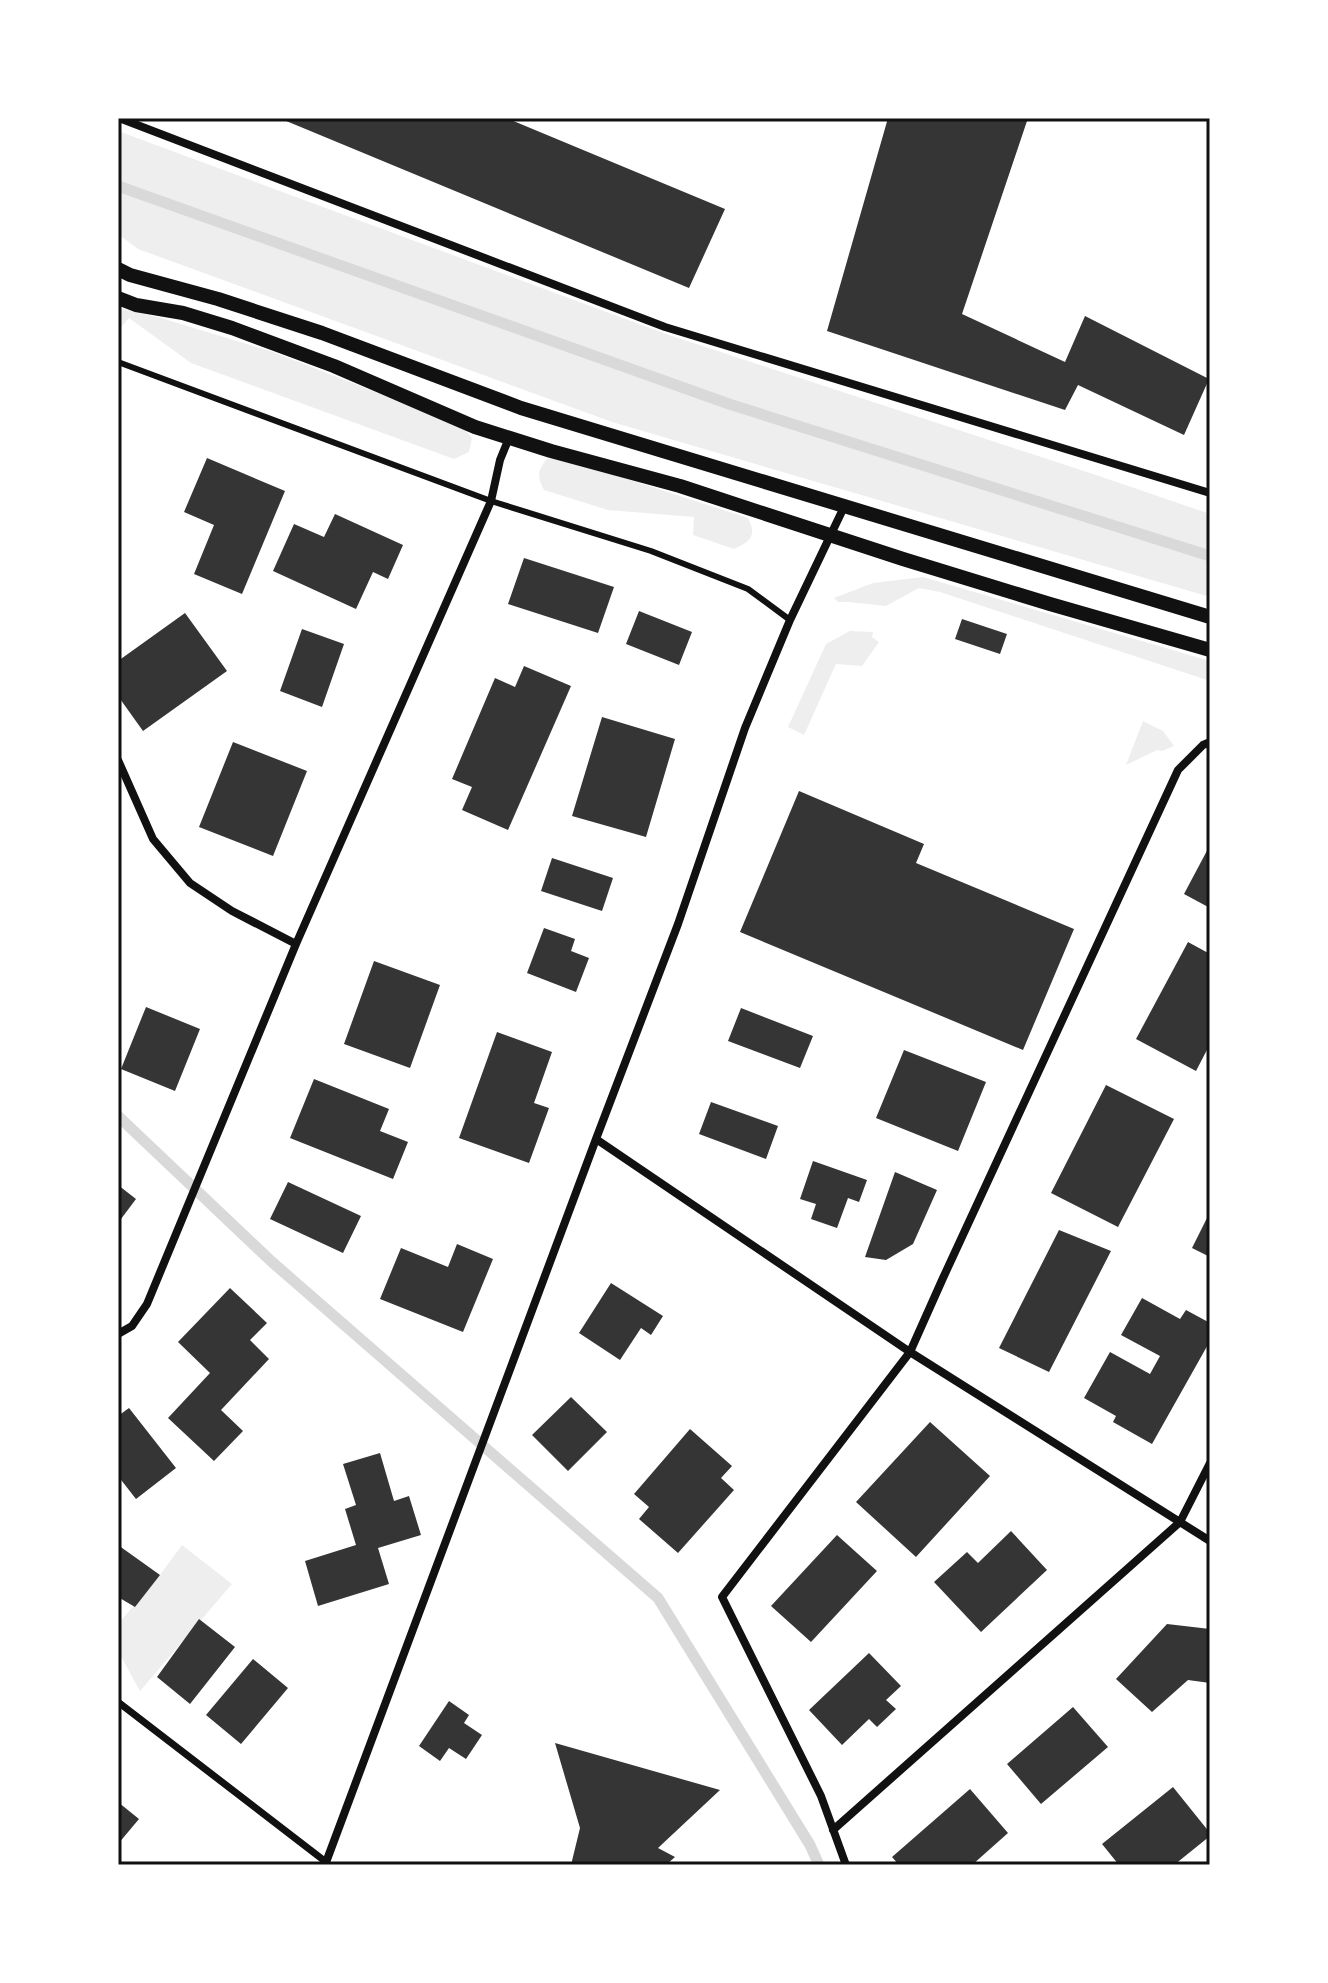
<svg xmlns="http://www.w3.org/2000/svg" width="1328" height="1983" viewBox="0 0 1328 1983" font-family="'Asap Condensed',sans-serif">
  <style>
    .green { fill: #eee }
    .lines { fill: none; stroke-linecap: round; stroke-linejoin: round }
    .stream { stroke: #d9d9d9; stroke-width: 11 }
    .building { fill: #353535 }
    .service { stroke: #111; stroke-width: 6 }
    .pedestrian { stroke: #111; stroke-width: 7 }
    .minor { stroke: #111; stroke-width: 8 }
    .tertiary { stroke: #111; stroke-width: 14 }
    .neatline { fill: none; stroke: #111; stroke-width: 3 }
  </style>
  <rect width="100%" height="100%" fill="#fff"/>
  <!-- green -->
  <path class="green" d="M 118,131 L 666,334 L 1102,477 L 1210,514 L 1210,597 L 612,422 L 138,249 L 118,234 Z
    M 118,308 L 161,318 L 273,352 L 462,426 L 472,438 L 469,452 L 454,459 L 191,363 L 129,318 L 118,331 Z
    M 559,457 L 748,518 C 757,535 751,542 734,549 L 693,535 L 694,517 L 608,510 L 544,490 C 537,477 537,471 547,459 Z
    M 923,577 L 1210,661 L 1210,681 L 940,592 L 919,588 L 886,606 L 848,602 L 838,602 L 834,598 L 873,583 Z
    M 850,631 L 873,632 L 872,637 L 879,642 L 862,666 L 836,664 L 804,735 L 788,727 L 826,644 Z
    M 1143,721 L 1163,731 L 1174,746 L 1162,751 L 1157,750 L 1126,765 Z
    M 182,1545 L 232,1584 L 140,1691 L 118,1651 L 118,1624 L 160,1575 Z"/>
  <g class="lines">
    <!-- stream -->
    <path class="stream" d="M 118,186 L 729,404 L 1210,556
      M 118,1116 L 272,1262 L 658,1598 L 810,1845 L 819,1865"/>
  </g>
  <!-- building -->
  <path class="building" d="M 279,118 L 506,118 L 725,209 L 689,288 Z
    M 888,118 L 1028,118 L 962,314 L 1065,362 L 1085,316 L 1209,379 L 1184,435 L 1078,385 L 1065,410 L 827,331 Z
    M 207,458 L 285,491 L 242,594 L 194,574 L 214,525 L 184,512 Z
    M 335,514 L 403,545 L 388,579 L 373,572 L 356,609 L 273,571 L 294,524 L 324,537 Z
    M 524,558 L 614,587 L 598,633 L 508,604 Z
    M 639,611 L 692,632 L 679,665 L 626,644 Z
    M 185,613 L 227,671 L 143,731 L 118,696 L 118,661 Z
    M 962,619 L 1007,634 L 1000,654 L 955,639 Z
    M 302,629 L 344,644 L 322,707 L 280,691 Z
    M 524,666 L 571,686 L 508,830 L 462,810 L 472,787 L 452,779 L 495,678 L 515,687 Z
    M 602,717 L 675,739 L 646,837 L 572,816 Z
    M 233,742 L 307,771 L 273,856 L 199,827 Z
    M 799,791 L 924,844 L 916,863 L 1074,929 L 1023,1050 L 740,932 Z
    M 1210,845 L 1210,908 L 1184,894 Z
    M 552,858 L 613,878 L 602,911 L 541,891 Z
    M 544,928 L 575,939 L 571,951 L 589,958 L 576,992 L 527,973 Z
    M 1188,942 L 1210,954 L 1210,1044 L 1196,1071 L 1136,1039 Z
    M 374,961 L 440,985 L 410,1068 L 344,1044 Z
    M 146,1007 L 200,1029 L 175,1091 L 121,1069 Z
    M 741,1008 L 813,1036 L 800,1068 L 728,1041 Z
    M 497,1032 L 552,1052 L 534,1103 L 549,1108 L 529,1163 L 459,1138 Z
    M 904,1050 L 986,1082 L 958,1151 L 876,1118 Z
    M 314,1079 L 389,1109 L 380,1131 L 408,1142 L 393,1179 L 290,1138 Z
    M 1106,1085 L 1174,1119 L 1118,1227 L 1051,1193 Z
    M 711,1102 L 778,1126 L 766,1159 L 699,1134 Z
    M 813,1161 L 867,1180 L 859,1202 L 848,1198 L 837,1228 L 811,1219 L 816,1204 L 800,1199 Z
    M 895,1172 L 937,1190 L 913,1244 L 886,1260 L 865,1257 Z
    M 288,1182 L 361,1216 L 343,1253 L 270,1219 Z
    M 118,1185 L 136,1199 L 118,1223 Z
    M 1210,1212 L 1210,1257 L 1192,1248 Z
    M 1059,1230 L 1111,1251 L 1049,1372 L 999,1348 Z
    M 457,1244 L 493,1259 L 463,1332 L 380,1299 L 401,1248 L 448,1267 Z
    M 611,1283 L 663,1316 L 651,1335 L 641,1328 L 620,1360 L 579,1333 Z
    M 230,1288 L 267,1323 L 250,1340 L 269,1359 L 221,1410 L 243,1431 L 214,1461 L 168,1418 L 210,1373 L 178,1342 Z
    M 1142,1298 L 1180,1319 L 1186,1310 L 1210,1323 L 1210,1341 L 1152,1444 L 1113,1422 L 1116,1416 L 1084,1398 L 1110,1352 L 1150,1374 L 1160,1356 L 1121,1335 Z
    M 571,1397 L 607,1432 L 568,1471 L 532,1435 Z
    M 129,1408 L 176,1468 L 136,1499 L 118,1476 L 118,1416 Z
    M 930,1422 L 990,1476 L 916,1557 L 856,1502 Z
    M 690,1429 L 732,1466 L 721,1478 L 734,1490 L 678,1553 L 639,1519 L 649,1507 L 634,1494 Z
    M 380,1453 L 394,1501 L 409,1496 L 421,1535 L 378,1548 L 389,1584 L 318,1606 L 305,1561 L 356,1545 L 345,1509 L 356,1505 L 343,1464 Z
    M 1011,1531 L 1047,1570 L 981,1632 L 934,1582 L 967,1552 L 978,1563 Z
    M 837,1535 L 877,1571 L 811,1642 L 771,1606 Z
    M 118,1545 L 160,1575 L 135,1607 L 118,1597 Z
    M 199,1619 L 235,1647 L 190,1704 L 157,1677 Z
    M 1167,1624 L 1210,1629 L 1210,1683 L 1188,1680 L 1152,1712 L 1116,1679 Z
    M 869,1653 L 901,1686 L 886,1700 L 896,1709 L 877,1727 L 869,1719 L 842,1745 L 809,1710 Z
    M 253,1659 L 288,1688 L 241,1744 L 206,1715 Z
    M 449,1701 L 469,1715 L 464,1723 L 482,1735 L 466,1759 L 449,1748 L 440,1761 L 419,1746 Z
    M 1073,1707 L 1108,1747 L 1041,1804 L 1007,1764 Z
    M 555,1743 L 720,1790 L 658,1848 L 675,1857 L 666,1865 L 571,1865 L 580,1828 Z
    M 1173,1787 L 1210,1833 L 1210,1836 L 1174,1865 L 1119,1865 L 1102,1844 Z
    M 970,1789 L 1008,1833 L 972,1865 L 899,1865 L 892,1857 Z
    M 118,1802 L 139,1819 L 118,1844 Z"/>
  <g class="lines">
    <!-- service -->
    <path class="service" d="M 118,362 L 491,501 L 651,551 L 748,589 L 790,620"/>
    <!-- pedestrian -->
    <path class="pedestrian" d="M 118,1702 L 326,1862"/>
    <!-- minor -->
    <path class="minor" d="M 119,118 L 665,327 L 1210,493
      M 118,760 L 153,839 L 190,883 L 232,911 L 296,944
      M 596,1139 L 910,1352 L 1210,1541
      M 118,1334 L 132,1326 L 147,1304 L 296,944 L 491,501 L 500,460 L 509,438
      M 833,1830 L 1180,1522 L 1210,1463
      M 325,1865 L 596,1139 L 678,924 L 745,728 L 790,620 L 844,507
      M 846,1865 L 821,1796 L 722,1597 L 910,1352 L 943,1278 L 1178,770 L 1203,745 L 1210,742"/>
    <!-- tertiary -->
    <path class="tertiary" d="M 118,269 L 130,275 L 218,299 L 322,333 L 521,408 L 1210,617
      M 118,298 L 136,305 L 183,313 L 232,328 L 334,366 L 475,427 L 551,451 L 680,486 L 903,559 L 1050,604 L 1210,650"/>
  </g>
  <!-- border -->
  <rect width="1328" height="1983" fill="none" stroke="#ffffff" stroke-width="240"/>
  <rect x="120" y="120" width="1088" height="1743" class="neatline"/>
</svg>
